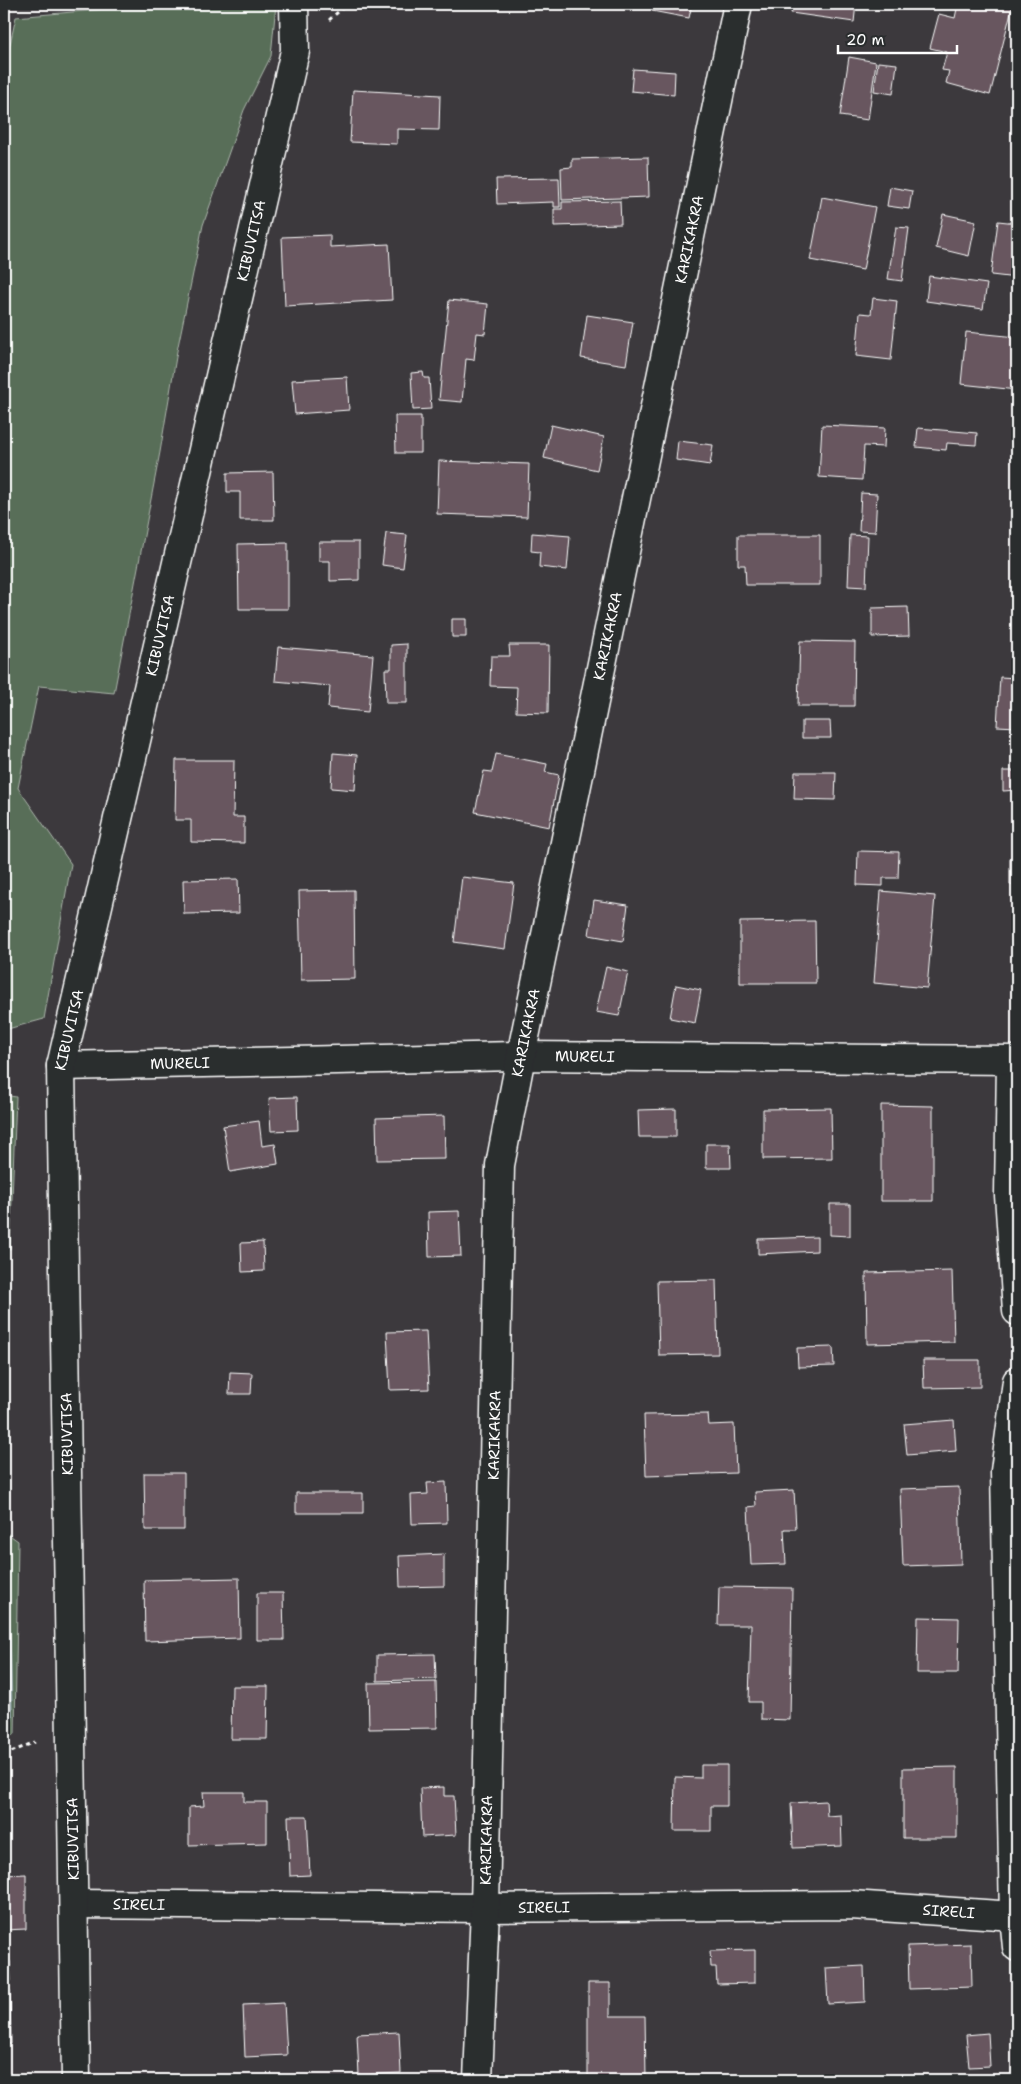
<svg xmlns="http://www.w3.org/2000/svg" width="1021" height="2084" viewBox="0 0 1021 2084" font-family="'Shantell Sans',sans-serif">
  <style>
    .green { fill: #596e59; stroke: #acb6ac }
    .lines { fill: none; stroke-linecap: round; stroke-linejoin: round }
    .stream { stroke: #92a3a8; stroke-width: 12 }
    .building { fill: #67565f; stroke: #fff }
    .street-casing { stroke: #fff; stroke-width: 31 }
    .path { stroke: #fff; stroke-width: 3; stroke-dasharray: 4 4; stroke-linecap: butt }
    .street { stroke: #2a2d2e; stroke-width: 28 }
    .labels { text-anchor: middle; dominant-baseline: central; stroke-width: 4; stroke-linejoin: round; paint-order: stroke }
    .street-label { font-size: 15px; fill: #fff; stroke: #2a2d2e }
  </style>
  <rect width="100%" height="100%" fill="#3c393d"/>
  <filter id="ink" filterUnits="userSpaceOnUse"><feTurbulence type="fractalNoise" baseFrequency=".02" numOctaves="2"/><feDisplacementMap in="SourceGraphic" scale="10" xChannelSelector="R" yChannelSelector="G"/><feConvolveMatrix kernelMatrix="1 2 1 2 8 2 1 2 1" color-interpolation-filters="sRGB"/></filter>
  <g filter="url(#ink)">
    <!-- green -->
    <path class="green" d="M 163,4 L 276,4 L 271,56 L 244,110 L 203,225 L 177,351 L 160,452 L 114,693 L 39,686 L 18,788 L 71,864 L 44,1019 L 4,1030 L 4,71 L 16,17 Z
      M 4,1095 L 16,1097 L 10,1250 L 4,1249 Z
      M 4,1531 L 18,1541 L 15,1734 L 4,1738 Z"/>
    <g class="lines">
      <!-- stream -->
      <path class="stream" d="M 4,1619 L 7,1718 L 4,1720"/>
    </g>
    <!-- building -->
    <path class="building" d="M 653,4 L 692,4 L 689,18 L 652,11 Z
      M 793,4 L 856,4 L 854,22 L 791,13 Z
      M 958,4 L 1013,4 L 990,95 L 946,83 L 949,71 L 942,70 L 947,52 L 930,48 L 939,14 L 955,18 Z
      M 849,57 L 876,62 L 868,120 L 840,116 Z
      M 878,62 L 897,64 L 893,94 L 874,91 Z
      M 633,69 L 675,72 L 674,95 L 631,91 Z
      M 353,90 L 440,95 L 439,130 L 397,129 L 397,144 L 350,142 Z
      M 648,157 L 649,197 L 562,200 L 561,168 L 572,167 L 572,159 Z
      M 559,178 L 560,207 L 554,207 L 554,202 L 497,204 L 496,179 Z
      M 890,187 L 912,191 L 909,209 L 887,206 Z
      M 822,197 L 875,207 L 863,270 L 810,260 Z
      M 620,201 L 621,224 L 554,226 L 554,209 L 562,209 L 562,202 Z
      M 943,214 L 976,221 L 969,256 L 936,248 Z
      M 998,221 L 1017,223 L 1017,278 L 991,275 Z
      M 896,227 L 909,228 L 902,281 L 888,279 Z
      M 330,235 L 330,247 L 389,244 L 392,300 L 285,306 L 282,237 Z
      M 929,276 L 987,284 L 983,309 L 926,301 Z
      M 873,298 L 897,301 L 891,360 L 856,356 L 860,313 L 871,314 Z
      M 449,300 L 488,304 L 485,334 L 477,333 L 474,360 L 466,359 L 462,402 L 439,400 Z
      M 587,315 L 633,322 L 626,365 L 581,358 Z
      M 966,332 L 1017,337 L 1017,390 L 961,384 Z
      M 423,372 L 424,378 L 429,378 L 431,409 L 413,410 L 411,373 Z
      M 347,377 L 349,410 L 295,414 L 292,380 Z
      M 395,416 L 421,416 L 421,453 L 396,453 Z
      M 551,425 L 604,437 L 597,470 L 544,458 Z
      M 822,425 L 885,428 L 884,447 L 864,446 L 862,480 L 819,477 Z
      M 918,428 L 977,433 L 976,445 L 947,443 L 946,450 L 916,447 Z
      M 678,441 L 713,445 L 710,465 L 676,460 Z
      M 439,461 L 529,464 L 527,517 L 437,514 Z
      M 273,472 L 274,520 L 240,520 L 240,492 L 227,492 L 227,473 Z
      M 861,493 L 877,494 L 875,532 L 859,531 Z
      M 386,533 L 407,535 L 403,568 L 382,565 Z
      M 532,533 L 570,536 L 567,570 L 539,567 L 540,552 L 531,551 Z
      M 738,535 L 820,535 L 820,585 L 746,585 L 745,565 L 738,565 Z
      M 850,535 L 868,536 L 866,587 L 848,586 Z
      M 319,542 L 359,542 L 359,580 L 330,581 L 330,561 L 319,561 Z
      M 288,543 L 288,609 L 239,609 L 238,544 Z
      M 908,607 L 909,636 L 872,637 L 872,608 Z
      M 452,619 L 466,619 L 466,637 L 452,637 Z
      M 800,641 L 855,642 L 854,706 L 798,706 Z
      M 407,644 L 407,703 L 386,703 L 385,669 L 391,669 L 391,645 Z
      M 509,645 L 549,645 L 548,713 L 516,712 L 517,687 L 490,686 L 491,656 L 510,656 Z
      M 278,647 L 373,655 L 368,712 L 328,708 L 330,686 L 275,681 Z
      M 1000,677 L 1017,678 L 1017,727 L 997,726 Z
      M 802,721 L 830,721 L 831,738 L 802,738 Z
      M 333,753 L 357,755 L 355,790 L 331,788 Z
      M 496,754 L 547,764 L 545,772 L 559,775 L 549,827 L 475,812 L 484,771 L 492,772 Z
      M 1017,755 L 1017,790 L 1003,791 L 1003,771 L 1017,771 Z
      M 176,760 L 234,760 L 233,817 L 244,817 L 244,843 L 191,842 L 191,820 L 175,820 Z
      M 795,772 L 836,772 L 835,800 L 794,799 Z
      M 858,851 L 899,852 L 898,878 L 883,878 L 883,886 L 857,885 Z
      M 1017,858 L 1017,885 L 1010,885 L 1010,859 Z
      M 462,877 L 514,883 L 505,949 L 454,942 Z
      M 238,879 L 239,913 L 184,914 L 183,880 Z
      M 354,890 L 355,979 L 301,980 L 299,891 Z
      M 881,891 L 935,896 L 927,988 L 874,983 Z
      M 594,900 L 628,905 L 623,941 L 589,935 Z
      M 815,921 L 816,983 L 740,983 L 740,922 Z
      M 606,967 L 628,972 L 619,1016 L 596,1012 Z
      M 676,985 L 701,990 L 695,1023 L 670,1018 Z
      M 297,1097 L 298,1130 L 271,1131 L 269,1098 Z
      M 881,1105 L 933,1106 L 933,1201 L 881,1201 Z
      M 831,1108 L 832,1158 L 763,1159 L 763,1109 Z
      M 676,1109 L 676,1137 L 639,1137 L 638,1110 Z
      M 444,1116 L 445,1159 L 377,1160 L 376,1118 Z
      M 259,1121 L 262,1146 L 275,1144 L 278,1164 L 230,1172 L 223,1126 Z
      M 706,1144 L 730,1144 L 731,1168 L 706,1168 Z
      M 830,1204 L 850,1204 L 850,1236 L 830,1235 Z
      M 459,1211 L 461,1256 L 429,1257 L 428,1212 Z
      M 817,1237 L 817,1251 L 758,1254 L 758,1239 Z
      M 263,1242 L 264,1271 L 242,1272 L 241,1243 Z
      M 952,1271 L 954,1342 L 867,1344 L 866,1273 Z
      M 716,1280 L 718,1354 L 659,1355 L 657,1281 Z
      M 426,1331 L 429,1389 L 390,1390 L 387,1332 Z
      M 833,1347 L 834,1366 L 798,1367 L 797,1348 Z
      M 923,1360 L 980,1360 L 980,1387 L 924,1388 Z
      M 230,1372 L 252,1373 L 251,1394 L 229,1394 Z
      M 708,1414 L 709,1425 L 734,1424 L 736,1473 L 646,1476 L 644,1415 Z
      M 954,1420 L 956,1451 L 907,1455 L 904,1424 Z
      M 144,1473 L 184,1473 L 184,1530 L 145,1530 Z
      M 446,1482 L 447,1523 L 412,1524 L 411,1495 L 428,1494 L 427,1483 Z
      M 959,1487 L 961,1564 L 903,1566 L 900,1489 Z
      M 794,1490 L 796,1529 L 784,1529 L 786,1564 L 751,1565 L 748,1507 L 756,1506 L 755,1492 Z
      M 296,1493 L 363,1493 L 363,1513 L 296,1513 Z
      M 444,1554 L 444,1586 L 400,1587 L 399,1556 Z
      M 239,1578 L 240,1638 L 145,1641 L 144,1580 Z
      M 719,1587 L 792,1588 L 790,1720 L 761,1719 L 761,1702 L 749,1702 L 751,1625 L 718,1625 Z
      M 257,1593 L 283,1593 L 284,1640 L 257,1640 Z
      M 918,1617 L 959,1618 L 958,1673 L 917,1673 Z
      M 435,1654 L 436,1679 L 377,1681 L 377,1655 Z
      M 436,1682 L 437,1728 L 369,1729 L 368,1683 Z
      M 232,1686 L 268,1686 L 267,1739 L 231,1739 Z
      M 701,1765 L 727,1765 L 727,1806 L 711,1806 L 711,1831 L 674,1831 L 675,1777 L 701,1778 Z
      M 957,1767 L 957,1838 L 903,1838 L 903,1768 Z
      M 444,1787 L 444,1796 L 454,1796 L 456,1835 L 422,1837 L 420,1788 Z
      M 203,1792 L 244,1792 L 244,1802 L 267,1802 L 267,1843 L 189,1845 L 189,1807 L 204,1806 Z
      M 826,1801 L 827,1816 L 841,1815 L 842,1846 L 793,1848 L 791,1803 Z
      M 288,1816 L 307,1816 L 310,1875 L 290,1876 Z
      M 26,1874 L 26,1929 L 4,1930 L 4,1875 Z
      M 971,1944 L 972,1987 L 909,1989 L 908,1946 Z
      M 755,1950 L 755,1983 L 717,1984 L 716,1967 L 711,1967 L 710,1951 Z
      M 4,1961 L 10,1961 L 11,1981 L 4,1982 Z
      M 864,1966 L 865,2002 L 828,2004 L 826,1968 Z
      M 588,1983 L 610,1983 L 610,2016 L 645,2016 L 646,2080 L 588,2080 Z
      M 4,1990 L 10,1990 L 11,2044 L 4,2044 Z
      M 284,2003 L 287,2055 L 245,2057 L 243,2005 Z
      M 399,2032 L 401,2073 L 359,2075 L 357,2034 Z
      M 988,2033 L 990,2066 L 969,2067 L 966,2035 Z"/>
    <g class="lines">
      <defs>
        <g id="street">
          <path d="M 1011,1061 L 1009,1195 L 1017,1311"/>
          <path id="s1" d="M 61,1066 L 521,1056 L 1017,1060"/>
          <path d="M 1017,1381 L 1005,1471 L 1014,1916 L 1017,1947"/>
          <path id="s2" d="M 74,1904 L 485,1908 L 851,1905 L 1014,1916"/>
          <path id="s3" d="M 76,2080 L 61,1066 L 295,51 L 294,4"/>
          <path id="s4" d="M 478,2080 L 485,1908 L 500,1165 L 521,1056 L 738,4"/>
        </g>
      </defs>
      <!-- street casing -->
      <use href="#street" class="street-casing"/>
      <!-- path -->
      <path class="path" d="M 329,20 L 347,4
        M 4,1755 L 35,1742"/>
      <!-- street -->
      <use href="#street" class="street"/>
    </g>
  </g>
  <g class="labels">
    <!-- street labels -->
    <g class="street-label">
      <text stroke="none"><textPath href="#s4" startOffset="1860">KARIKAKRA</textPath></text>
      <text stroke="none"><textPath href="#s3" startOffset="1861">KIBUVITSA</textPath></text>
      <text stroke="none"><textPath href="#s3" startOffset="1456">KIBUVITSA</textPath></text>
      <text stroke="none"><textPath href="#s4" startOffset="1455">KARIKAKRA</textPath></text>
      <text stroke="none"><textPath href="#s3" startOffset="1051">KIBUVITSA</textPath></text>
      <text stroke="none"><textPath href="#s4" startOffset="1050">KARIKAKRA</textPath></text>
      <text stroke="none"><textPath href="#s1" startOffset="524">MURELI</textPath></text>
      <text stroke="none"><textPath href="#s1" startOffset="119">MURELI</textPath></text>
      <text transform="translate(67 1434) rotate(-91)">KIBUVITSA</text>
      <text stroke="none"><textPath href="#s4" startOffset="645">KARIKAKRA</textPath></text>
      <text transform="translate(73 1839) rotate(-91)">KIBUVITSA</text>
      <text stroke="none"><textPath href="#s4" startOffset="240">KARIKAKRA</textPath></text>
      <text stroke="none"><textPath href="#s2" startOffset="65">SIRELI</textPath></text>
      <text stroke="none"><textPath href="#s2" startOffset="470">SIRELI</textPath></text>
      <text stroke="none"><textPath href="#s2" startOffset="875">SIRELI</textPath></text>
    </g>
  </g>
  <!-- margin -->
  <rect width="1021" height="2084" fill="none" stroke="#2a2d2e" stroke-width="20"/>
  <rect x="10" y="10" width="1001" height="2064" fill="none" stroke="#fff" stroke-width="2" filter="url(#ink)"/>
  <!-- scale -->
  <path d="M838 45v8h119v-8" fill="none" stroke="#ffffff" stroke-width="2.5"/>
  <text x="846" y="45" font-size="15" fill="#ffffff" stroke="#2a2d2e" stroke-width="4" paint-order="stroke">20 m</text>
</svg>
